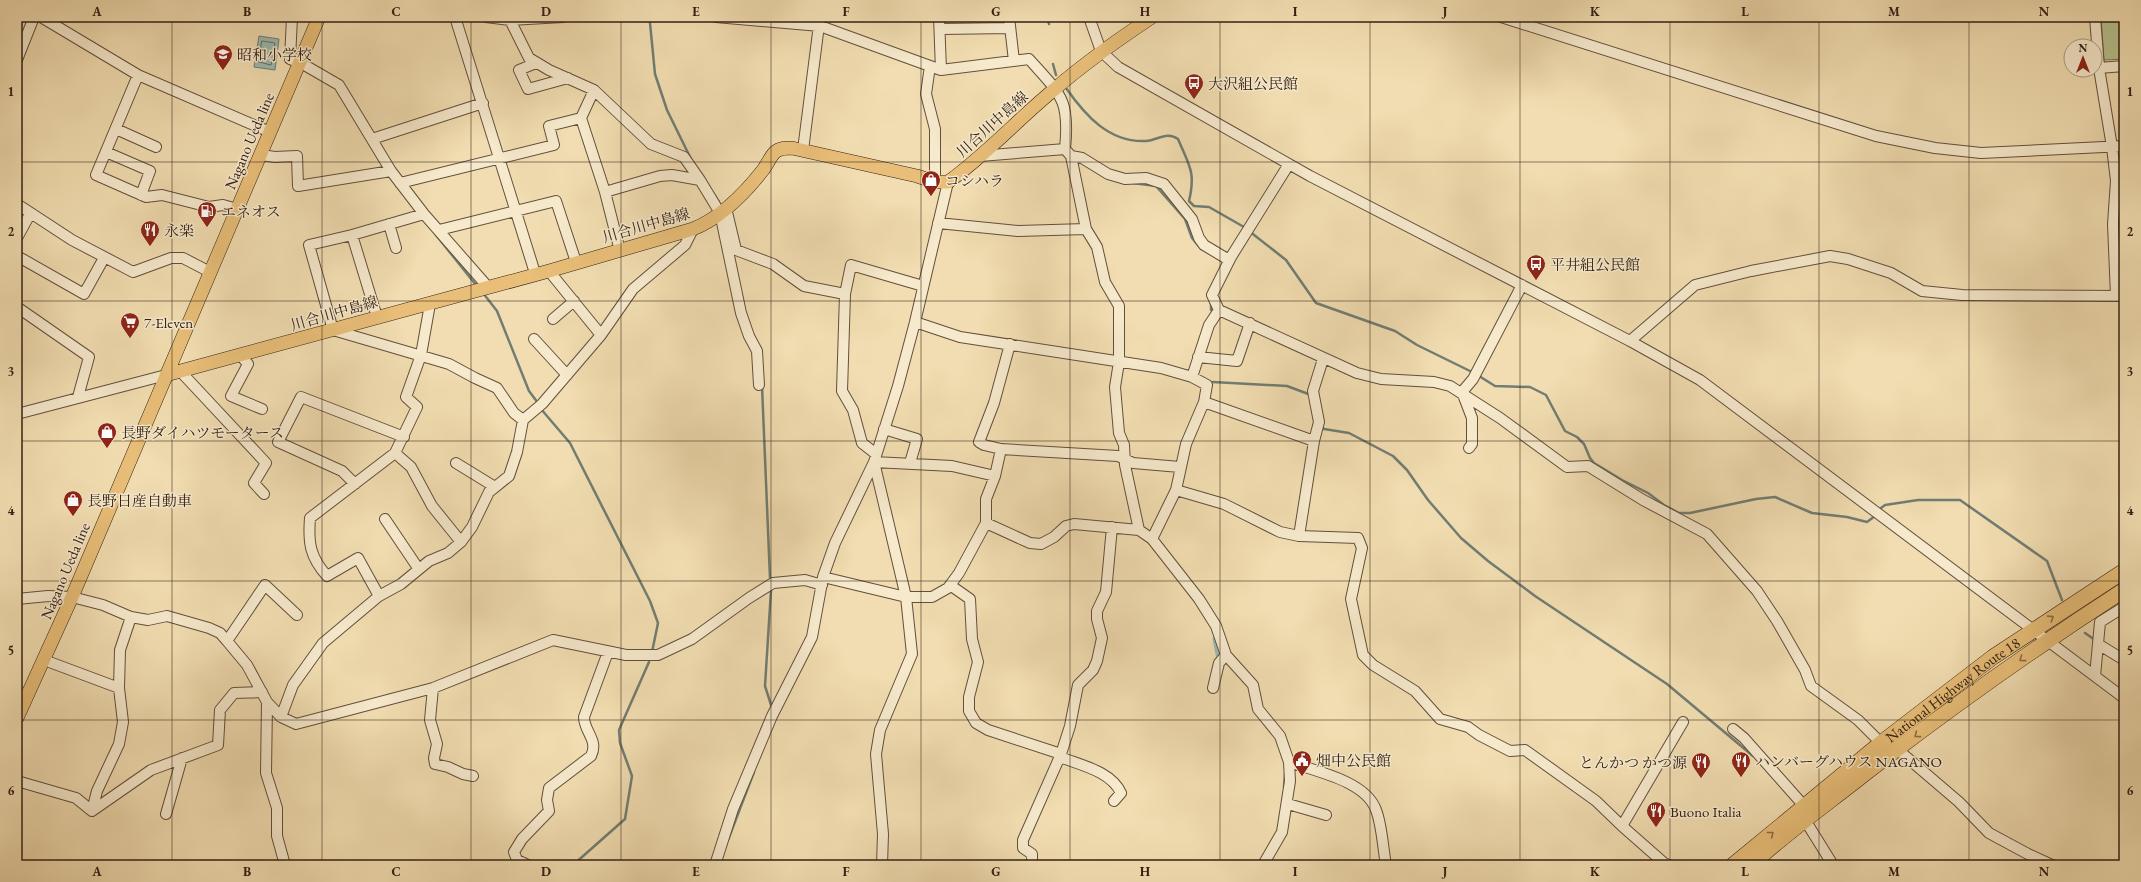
<svg xmlns="http://www.w3.org/2000/svg" width="2141" height="882" viewBox="0 0 2141 882" font-family="'EB Garamond','Noto Serif JP',serif">
  <style>
    .green { fill: #b7c28d; stroke: #757151 }
    .water { fill: #9bbbb2; stroke: #717d73 }
    .lines { fill: none; stroke-linecap: round; stroke-linejoin: round }
    .shore { stroke: #676e64; stroke-width: 1 }
    .stream { stroke: #717d73; stroke-width: 2.5 }
    .canal { stroke: #9bbbb2; stroke-width: 9 }
    .minor-casing { stroke: #624f3c; stroke-width: 12 }
    .major-casing { stroke: #332015; stroke-width: 14 }
    .highway-casing { stroke: #332015; stroke-width: 16 }
    .minor { stroke: #f6e9cc; stroke-width: 10 }
    .major { stroke: #e8be78; stroke-width: 13 }
    .highway { stroke: #e8be78; stroke-width: 15 }
    .oneway { stroke: #8e6f46 }
    .grid { fill: none; stroke: #332015; stroke-width: 1; stroke-opacity: 0.55 }
    .labels { text-anchor: middle; dominant-baseline: central; stroke-width: 3; stroke-linejoin: round; paint-order: stroke }
    .poi-label { font-size: 15px; fill: #332015; stroke: #f6e9cc; text-anchor: start }
    .street-label { font-size: 15px; fill: #332015; stroke: #f6e9cc }
    .neatline { fill: none; stroke: #332015; stroke-width: 1.5 }
    .grid-label { font-size: 13px; text-anchor: middle; font-weight: bold; fill: #332015 }
  </style>
  <rect width="100%" height="100%" fill="#f1ddb1"/>
  <filter id="stains"><feTurbulence type="fractalNoise" baseFrequency=".005" numOctaves="4"/><feColorMatrix values="0 0 0 0 .2 0 0 0 0 .09 0 0 0 0 .02 0 0 0 .5 -.17"/></filter>
  <radialGradient id="worn" r=".72"><stop offset=".6" stop-color="#630" stop-opacity="0"/><stop offset="1" stop-color="#630" stop-opacity=".3"/></radialGradient>
  <!-- green -->
  <path class="green" d="M 2101,17 L 2124,17 L 2124,59 L 2104,60 Z"/>
  <!-- water -->
  <path class="water" d="M 259,36 L 279,39 L 275,70 L 254,67 Z"/>
  <g class="lines">
    <!-- shore -->
    <path class="shore" d="M 262,41 L 275,43 L 271,65 L 259,62 Z"/>
    <!-- stream -->
    <path class="stream" d="M 1047,17 L 1049,24
      M 650,23 L 655,74 L 667,110 L 691,159
      M 1053,64 L 1056,75
      M 1066,88 C 1085,115 1109,143 1146,141 C 1158,140 1167,131 1178,139 C 1189,165 1196,172 1189,201 L 1194,206 L 1209,207 L 1244,227
      M 1133,183 L 1156,186 L 1185,219 L 1192,238 L 1201,249
      M 713,193 L 719,202
      M 1249,231 L 1286,260 L 1316,303 L 1395,331 L 1417,345 L 1472,372
      M 436,235 L 476,285
      M 483,293 L 497,311 L 529,391 L 538,403
      M 1211,302 L 1211,310
      M 1479,376 L 1495,386 L 1530,387 L 1546,395 L 1565,431 L 1577,437 L 1584,444 L 1590,458 L 1594,463 L 1622,480 L 1648,493 L 1664,505 L 1679,513 L 1690,513 L 1756,499 L 1775,497 L 1812,513 L 1847,517 L 1867,522 L 1875,516
      M 1213,382 L 1287,386 L 1311,395
      M 762,386 L 770,578
      M 541,409 L 570,443 L 650,601 L 658,623 L 652,652
      M 1321,426 L 1324,429 L 1349,433 L 1393,456 L 1407,470 L 1428,500 L 1461,538 L 1488,561 L 1535,596 L 1667,684 L 1753,756
      M 1881,508 L 1885,505 L 1918,500 L 1960,500 L 2047,561 L 2062,600
      M 771,590 L 765,686 L 772,708
      M 2085,633 L 2095,640
      M 1284,787 L 1285,774
      M 728,840 L 754,772
      M 573,865 L 625,819 L 632,776 L 620,743 L 619,730 L 649,662"/>
    <!-- canal -->
    <path class="canal" d="M 1217,639 L 1220,654"/>
    <defs>
      <path id="minor" d="M 41,17 L 138,75 L 270,132
        M 292,17 L 290,59 L 301,63 L 339,85 L 391,171 L 424,214 L 488,287
        M 455,17 L 535,273
        M 486,17 L 510,20 L 563,17
        M 716,17 L 820,26 L 941,70 L 1029,59 C 1061,95 1070,99 1065,149 L 1071,156 L 1086,229 L 1097,247 L 1105,282 L 1119,306 L 1119,362 L 1115,387 L 1119,433 L 1124,445 L 1125,465 L 1139,530
        M 939,17 L 941,70
        M 1009,17 L 1014,61
        M 1089,17 L 1101,51 L 1118,67 L 1310,176 L 1630,341 L 1700,380 L 2124,698
        M 1501,17 L 1876,136 L 1935,148 L 1981,153 L 2124,146
        M 2095,17 L 2099,68 L 2112,147 L 2116,181 L 2113,224 L 2116,296
        M 510,20 L 529,58 L 549,70 L 594,90 L 651,144 L 684,157 L 700,180 L 720,213 L 741,313 L 749,336 L 757,351 L 759,385
        M 940,29 L 1010,28
        M 17,60 L 34,17
        M 536,63 L 519,70 L 528,89 L 568,78
        M 930,66 L 926,94 L 935,129 L 935,182
        M 2099,68 L 2124,66
        M 138,75 L 96,175 L 146,197 L 162,195 L 209,207 L 223,205 L 237,209
        M 594,90 L 581,118 L 605,192 L 620,251
        M 116,129 L 156,147
        M 372,139 L 483,103
        M 803,150 L 820,17
        M 106,152 L 150,171 L 141,195
        M 261,155 L 275,157 L 297,156 L 298,186 L 391,171
        M 980,156 L 1065,149
        M 1071,156 L 1082,158 L 1108,174 L 1125,179 L 1146,178 L 1164,184 L 1192,219 L 1199,238 L 1204,245 L 1229,260
        M 1289,164 L 1231,257 L 1212,295 L 1219,310 L 1357,373 L 1381,379 L 1434,382 L 1450,386 L 1500,418 L 1567,467 L 1588,466 L 1643,500 L 1707,534 L 1757,591 L 1777,621 L 1805,670 L 1811,686 L 1858,720 L 1881,743
        M 400,183 L 554,145 L 549,126 L 581,118
        M 605,192 L 660,176 L 672,175 L 700,180
        M 17,204 L 72,240 L 133,272 L 171,258 L 183,258 L 210,272
        M 726,208 L 736,250 L 773,264 L 804,286 L 845,294
        M 424,214 L 352,235 L 309,245 L 333,330 L 449,364 L 475,378 L 497,388 L 514,413 L 523,420
        M 938,223 L 1018,231 L 1086,229
        M 389,224 L 396,248
        M 439,230 L 556,201 L 576,262
        M 352,235 L 377,317
        M 17,238 L 30,214
        M 17,256 L 84,294 L 104,258
        M 549,271 L 601,335
        M 17,307 L 89,357 L 78,397
        M 553,319 L 574,301
        M 915,322 L 960,337 L 1161,368 L 1192,377 L 1207,385 L 1204,402 L 1186,444 L 1176,490 L 1152,539
        M 534,339 L 567,375
        M 1630,341 L 1695,285 L 1751,271 L 1830,256 L 1848,259 L 1891,273 L 1922,291 L 1962,295 L 2124,296
        M 1010,344 L 994,403 L 979,442 L 984,445 L 1001,449 L 1118,456 L 1133,463 L 1180,467
        M 241,356 L 248,364 L 231,396 L 262,409
        M 1198,357 L 1237,361 L 1250,323
        M 1323,359 L 1313,391 L 1319,422 L 1314,441 L 1299,536 L 1358,538 L 1362,548 L 1351,599 L 1363,655 L 1373,665 L 1415,691 L 1440,719 L 1468,727 L 1479,735 L 1510,751 L 1525,750 L 1596,801 L 1622,826
        M 181,372 L 266,463 L 254,483 L 264,494
        M 1192,377 L 1209,325 L 1219,310
        M 1462,392 L 1473,379 L 1522,285
        M 1462,392 L 1472,418 L 1472,444 L 1469,448
        M 1204,402 L 1314,441
        M 17,414 L 166,375
        M 884,429 L 917,439 L 910,463
        M 395,453 L 411,467 L 432,506 L 461,542
        M 876,454 L 862,443 L 853,410 L 842,391 L 845,294 L 851,265 L 923,286
        M 874,462 L 906,597 L 912,654 L 880,730 L 876,754 L 883,834 L 882,865
        M 874,462 L 952,466 L 995,476
        M 456,463 L 495,487
        M 355,484 L 342,471 L 278,442 L 301,397 L 404,437
        M 1176,490 L 1224,504 L 1280,532 L 1299,536
        M 385,519 L 418,568
        M 986,523 L 1030,543 L 1041,544 L 1054,537 L 1066,526 L 1074,524 L 1139,530 L 1152,539 L 1199,599 L 1216,626 L 1226,655 L 1253,685 L 1258,709 L 1280,736 L 1289,762 L 1290,781 L 1282,832 L 1263,865
        M 823,577 L 906,597 L 932,597 L 948,588 L 959,573 L 986,523 L 986,499 L 995,476 L 1001,449
        M 950,585 L 970,599 L 972,639 L 978,662 L 969,697 L 969,711 L 976,723 L 988,730 L 1061,754
        M 379,596 L 358,558 L 327,576 C 310,557 308,543 310,518 L 395,453 L 417,407 L 406,397 L 421,355 L 430,304
        M 17,599 L 48,596 L 72,597 L 103,605 L 131,617 L 148,620 L 167,616 L 209,628 L 220,633 L 227,641 L 247,665 L 267,702 L 281,717 L 296,724 L 433,688 L 553,640 L 626,655 L 658,655 L 692,639 L 749,598 L 773,583 L 805,580 L 822,585
        M 227,641 L 265,585 L 297,615
        M 2098,644 L 2124,660
        M 44,660 L 119,688
        M 2095,676 L 2100,622 L 2124,607
        M 433,688 L 430,720 L 437,744 L 434,758 L 435,764 L 448,767 L 463,774 L 473,776
        M 1213,688 L 1219,663 L 1226,655
        M 267,702 L 266,773 L 277,808 L 277,836 L 285,865
        M 281,717 L 293,685 L 323,643 L 379,596 L 401,584 L 429,561 L 448,553 L 461,542 L 472,527 L 489,492 L 509,476 L 517,452 L 523,420 L 542,404 L 601,335 L 633,289 L 685,245 L 693,229
        M 1733,729 L 1744,738 L 1805,807
        M 1897,749 L 1959,802 L 1989,833 L 2028,854 L 2052,865
        M 1060,757 C 1080,765 1111,771 1121,793 L 1114,801
        M 1289,762 C 1315,771 1366,781 1376,810 C 1382,825 1383,849 1386,865
        M 17,781 L 76,798 L 92,811
        M 1288,804 L 1326,815
        M 92,811 L 151,770 L 218,745 L 220,710 L 234,693 L 262,692
        M 92,811 L 97,791 L 119,744 L 123,722 L 119,688 L 120,650 L 131,617
        M 166,814 L 182,758
        M 1805,820 L 1833,865
        M 528,865 L 517,860 L 514,852 L 522,839 L 549,811 L 547,800 L 549,788 L 591,756 C 599,740 584,732 584,717 L 608,652
        M 715,865 L 733,809 L 772,716 L 812,637 L 823,577 L 835,543 L 874,462 L 898,386 L 915,322 L 948,182
        M 1032,865 L 1032,854 L 1023,848 L 1023,840 L 1061,754 L 1070,726 L 1078,685 L 1093,670 L 1097,661 L 1102,638 L 1097,619 L 1097,611 L 1106,592 L 1112,527
        M 1669,865 L 1664,863 L 1622,826 L 1683,722"/>
      <path id="major" d="M 166,375 L 549,271 L 693,229 C 720,218 745,193 763,170 C 767,165 770,157 775,152 C 780,148 785,148 792,148 L 917,176 L 935,182 L 948,182 C 987,154 1019,118 1056,88 C 1086,62 1119,39 1152,17
        M 17,718 L 72,597 L 319,17"/>
      <g id="highway">
        <path id="s1" d="M 1733,865 L 1881,743 L 1993,657 L 2124,571"/>
        <path d="M 1751,865 C 1787,832 1828,803 1867,772 C 1950,708 2036,647 2124,590"/>
      </g>
    </defs>
    <!-- minor casing -->
    <use href="#minor" class="minor-casing"/>
    <!-- major casing -->
    <use href="#major" class="major-casing"/>
    <!-- highway casing -->
    <use href="#highway" class="highway-casing"/>
    <!-- minor -->
    <use href="#minor" class="minor"/>
    <!-- major -->
    <use href="#major" class="major"/>
    <!-- highway -->
    <use href="#highway" class="highway"/>
  </g>
  <!-- one-way arrows -->
  <defs><path id="oneway-chevron" d="M-2-3.5L2.5 0L-2 3.5" fill="none" stroke-width="1.6" stroke-linecap="round" stroke-linejoin="round"/></defs>
  <g class="oneway">
    <use href="#oneway-chevron" transform="translate(2051 618) rotate(-33)"/>
    <use href="#oneway-chevron" transform="translate(2022 659) rotate(144)"/>
    <use href="#oneway-chevron" transform="translate(1917 735) rotate(144)"/>
    <use href="#oneway-chevron" transform="translate(1771 834) rotate(-39)"/>
  </g>
  <!-- grid -->
  <path class="grid" d="M 172,17 L 172,865M 322,17 L 322,865M 471,17 L 471,865M 621,17 L 621,865M 771,17 L 771,865M 921,17 L 921,865M 1070,17 L 1070,865M 1220,17 L 1220,865M 1370,17 L 1370,865M 1520,17 L 1520,865M 1670,17 L 1670,865M 1819,17 L 1819,865M 1969,17 L 1969,865M 17,162 L 2124,162M 17,301 L 2124,301M 17,441 L 2124,441M 17,581 L 2124,581M 17,720 L 2124,720"/>
  <!-- icons -->
  <defs>
    <symbol id="school-pin" viewBox="-11 -11 22 30"><path d="M0 17L-7.5 6A9.5 9.5 0 1 1 7.5 6Z" fill="#8f2418" stroke="#f6e9cc"/><path d="M0-5L7-2L0 1L-7-2ZM-4 1L0 2.5L4 1V4Q0 6-4 4Z" fill="#fff"/></symbol>
    <symbol id="bus-pin" viewBox="-11 -11 22 30"><path d="M0 17L-7.5 6A9.5 9.5 0 1 1 7.5 6Z" fill="#8f2418" stroke="#f6e9cc"/><path d="M-5-6H5V4H4V6H2V4H-2V6H-4V4H-5ZM-3.5-4V0h7V-4ZM-3.5 1.2v1.5H-2V1.2ZM2 1.2v1.5H3.5V1.2Z" fill="#fff"/></symbol>
    <symbol id="shop-pin" viewBox="-11 -11 22 30"><path d="M0 17L-7.5 6A9.5 9.5 0 1 1 7.5 6Z" fill="#8f2418" stroke="#f6e9cc"/><path d="M-5-2.5h2.3a2.7 3.5 0 0 1 5.4 0H5L5.5 6h-11ZM-1.5-2.5h3a1.5 2.3 0 0 0-3 0Z" fill="#fff"/></symbol>
    <symbol id="fuel-pin" viewBox="-11 -11 22 30"><path d="M0 17L-7.5 6A9.5 9.5 0 1 1 7.5 6Z" fill="#8f2418" stroke="#f6e9cc"/><path d="M-5.5-6h7V0h2V4h1.3V-2.5L3-4.5l.8-.8L6-3V5H2.5V1h-1V6h-7ZM-4.2-4.7v3.2H.2V-4.7Z" fill="#fff"/></symbol>
    <symbol id="restaurant-pin" viewBox="-11 -11 22 30"><path d="M0 17L-7.5 6A9.5 9.5 0 1 1 7.5 6Z" fill="#8f2418" stroke="#f6e9cc"/><path d="M-5-6h1v4h1v-4h1v4h1v-4h1v5L-1.5 .5V6h-2V.5L-5-1ZM5-6V6H3V1.5H1.5Q1.5-4 5-6Z" fill="#fff"/></symbol>
    <symbol id="supermarket-pin" viewBox="-11 -11 22 30"><path d="M0 17L-7.5 6A9.5 9.5 0 1 1 7.5 6Z" fill="#8f2418" stroke="#f6e9cc"/><path d="M-6-5.5h2.5l.6 2H6L4.5 2H-2.5L-4.4-4H-6ZM-1.5 3.2a1.3 1.3 0 1 0 .1 0ZM3 3.2a1.3 1.3 0 1 0 .1 0Z" fill="#fff"/></symbol>
    <symbol id="civic-pin" viewBox="-11 -11 22 30"><path d="M0 17L-7.5 6A9.5 9.5 0 1 1 7.5 6Z" fill="#8f2418" stroke="#f6e9cc"/><path d="M-.6-6.5H3V-4.5H.6V-3L4-1V1h2V6H-6V1h2V-1L-.6-3ZM-1.2 2.5V6h2.4V2.5Z" fill="#fff"/></symbol>
  </defs>
  <g fill-rule="evenodd">
    <use href="#school-pin" x="212" y="43" width="22" height="30"/>
    <use href="#bus-pin" x="1183" y="72" width="22" height="30"/>
    <use href="#shop-pin" x="920" y="169" width="22" height="30"/>
    <use href="#fuel-pin" x="196" y="200" width="22" height="30"/>
    <use href="#restaurant-pin" x="139" y="219" width="22" height="30"/>
    <use href="#bus-pin" x="1525" y="253" width="22" height="30"/>
    <use href="#supermarket-pin" x="119" y="311" width="22" height="30"/>
    <use href="#shop-pin" x="96" y="421" width="22" height="30"/>
    <use href="#shop-pin" x="62" y="489" width="22" height="30"/>
    <use href="#civic-pin" x="1291" y="749" width="22" height="30"/>
    <use href="#restaurant-pin" x="1730" y="750" width="22" height="30"/>
    <use href="#restaurant-pin" x="1690" y="751" width="22" height="30"/>
    <use href="#restaurant-pin" x="1645" y="800" width="22" height="30"/>
  </g>
  <g class="labels">
    <!-- poi labels -->
    <g class="poi-label">
      <text x="237" y="54">昭和小学校</text>
      <text x="1208" y="83">大沢組公民館</text>
      <text x="945" y="180">コシハラ</text>
      <text x="221" y="211">エネオス</text>
      <text x="164" y="230">永楽</text>
      <text x="1550" y="264">平井組公民館</text>
      <text x="144" y="322">7-Eleven</text>
      <text x="121" y="432">長野ダイハツモータース</text>
      <text x="87" y="500">長野日産自動車</text>
      <text x="1316" y="760">畑中公民館</text>
      <text x="1755" y="761">ハンバーグハウス NAGANO</text>
      <text x="1687" y="762" text-anchor="end">とんかつ かつ源</text>
      <text x="1670" y="811">Buono Italia</text>
    </g>
    <!-- street labels -->
    <g class="street-label">
      <text transform="translate(992 124) rotate(-42)">川合川中島線</text>
      <text transform="translate(249 141) rotate(-67)">Nagano Ueda line</text>
      <text transform="translate(646 225) rotate(-16)">川合川中島線</text>
      <text transform="translate(334 313) rotate(-16)">川合川中島線</text>
      <text transform="translate(65 571) rotate(-67)">Nagano Ueda line</text>
      <text stroke="none"><textPath href="#s1" startOffset="281">National Highway Route 18</textPath></text>
    </g>
  </g>
  <!-- margin -->
  <rect width="2141" height="882" fill="none" stroke="#f1ddb1" stroke-width="44"/>
  <!-- north arrow -->
  <g transform="translate(2083 58)"><circle r="19" fill="#f6e9cc" stroke="#a89983"/>
  <path d="M0-3L7 15L0 10L-7 15Z" fill="#8f2418"/>
  <text y="-6" font-size="11" font-weight="bold" text-anchor="middle" fill="#332015">N</text>
  </g>
  <rect x="22" y="22" width="2097" height="838" class="neatline"/>
  <g class="grid-label">
    <text x="97" y="16">A</text>
    <text x="247" y="16">B</text>
    <text x="396" y="16">C</text>
    <text x="546" y="16">D</text>
    <text x="696" y="16">E</text>
    <text x="846" y="16">F</text>
    <text x="996" y="16">G</text>
    <text x="1145" y="16">H</text>
    <text x="1295" y="16">I</text>
    <text x="1445" y="16">J</text>
    <text x="1595" y="16">K</text>
    <text x="1745" y="16">L</text>
    <text x="1894" y="16">M</text>
    <text x="2044" y="16">N</text>
    <text x="11" y="96">1</text>
    <text x="2130" y="96">1</text>
    <text x="11" y="236">2</text>
    <text x="2130" y="236">2</text>
    <text x="11" y="376">3</text>
    <text x="2130" y="376">3</text>
    <text x="11" y="515">4</text>
    <text x="2130" y="515">4</text>
    <text x="11" y="655">5</text>
    <text x="2130" y="655">5</text>
    <text x="11" y="795">6</text>
    <text x="2130" y="795">6</text>
    <text x="97" y="876">A</text>
    <text x="247" y="876">B</text>
    <text x="396" y="876">C</text>
    <text x="546" y="876">D</text>
    <text x="696" y="876">E</text>
    <text x="846" y="876">F</text>
    <text x="996" y="876">G</text>
    <text x="1145" y="876">H</text>
    <text x="1295" y="876">I</text>
    <text x="1445" y="876">J</text>
    <text x="1595" y="876">K</text>
    <text x="1745" y="876">L</text>
    <text x="1894" y="876">M</text>
    <text x="2044" y="876">N</text>
  </g>
  <rect width="100%" height="100%" filter="url(#stains)"/>
  <rect width="100%" height="100%" fill="url(#worn)"/>
</svg>
